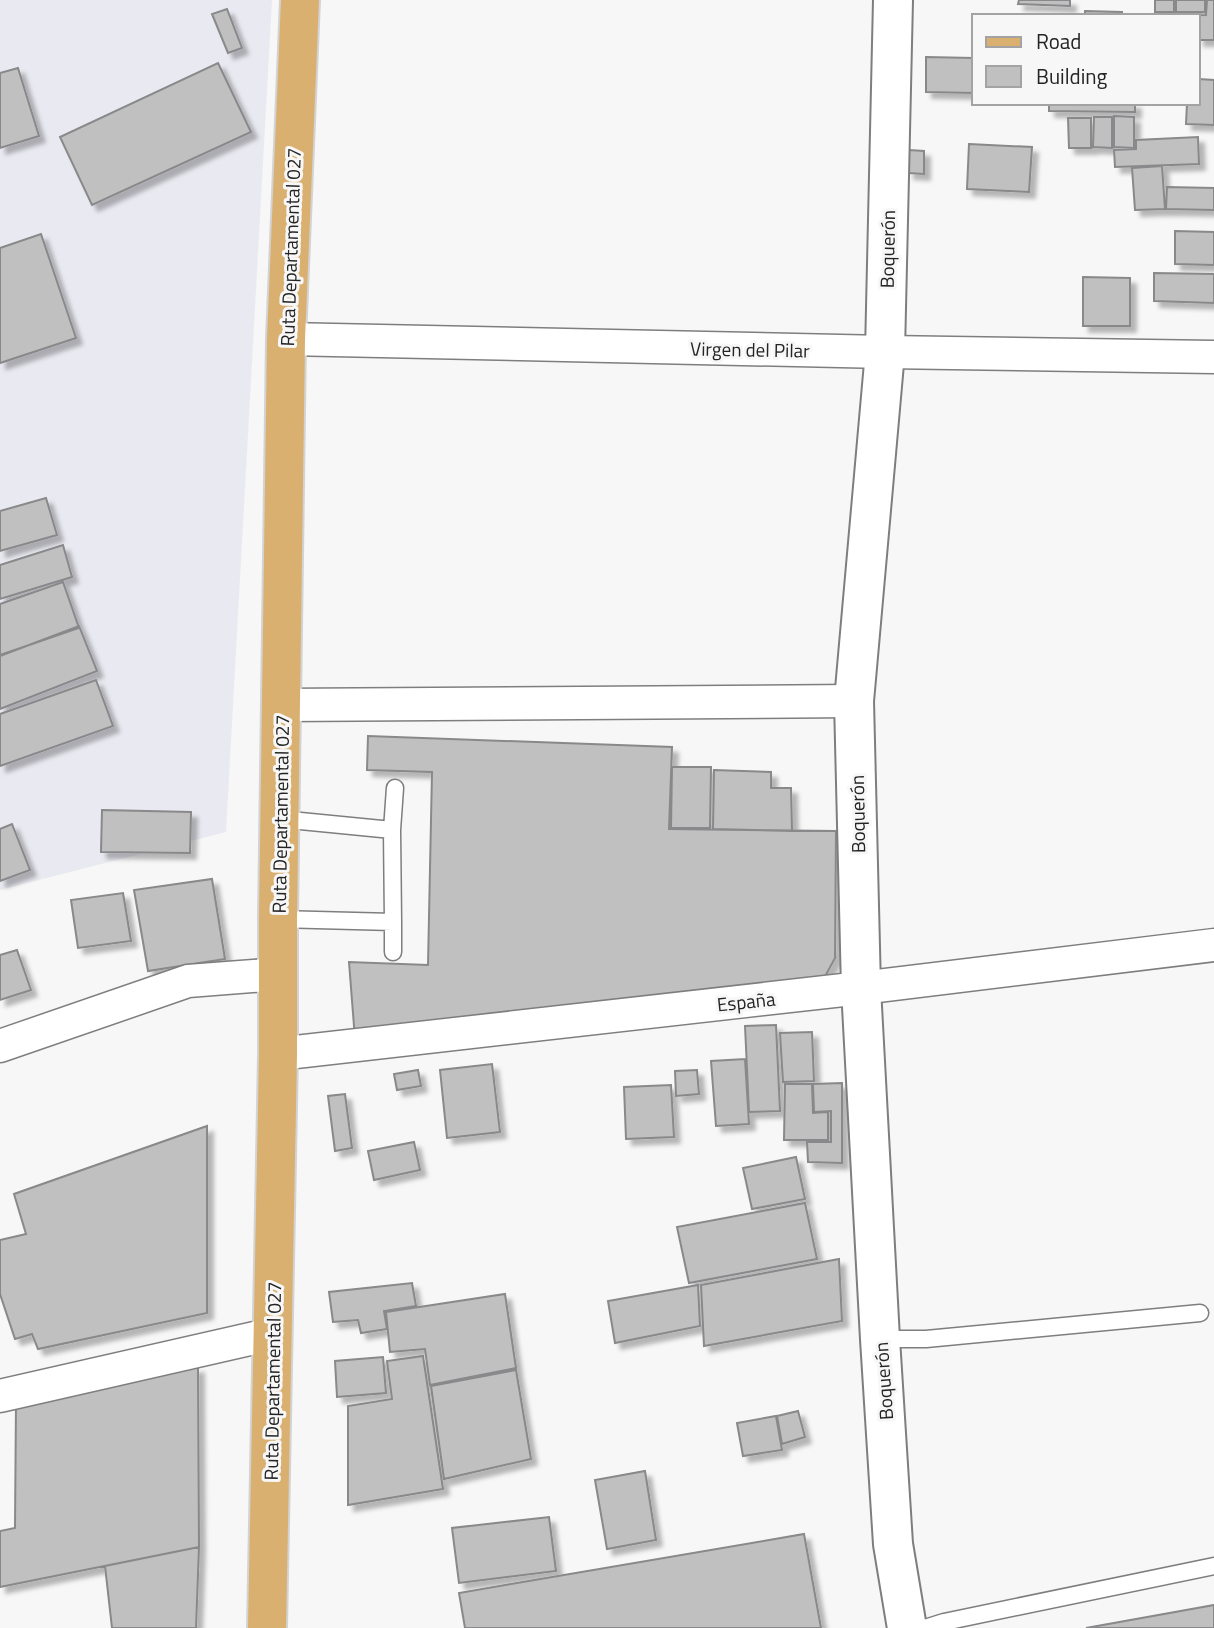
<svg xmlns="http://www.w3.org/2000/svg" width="1214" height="1628" viewBox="0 0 1214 1628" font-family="'Titillium Web',sans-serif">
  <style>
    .built { fill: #e9e9f1 }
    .building { fill: #c0c0c1; stroke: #89898b; stroke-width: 2; filter: url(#shadow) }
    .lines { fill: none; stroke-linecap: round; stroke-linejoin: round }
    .lane-casing { stroke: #7e7e7f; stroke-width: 19 }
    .street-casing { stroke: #7e7e7f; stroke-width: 35 }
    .secondary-casing { stroke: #7e7e7f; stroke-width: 42 }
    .primary-casing { stroke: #d3d3d3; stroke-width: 42 }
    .lane { stroke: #fff; stroke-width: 16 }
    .street { stroke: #fff; stroke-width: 32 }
    .secondary { stroke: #fff; stroke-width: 38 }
    .primary { stroke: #d9b070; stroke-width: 38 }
    .labels { text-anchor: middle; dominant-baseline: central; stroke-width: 6; stroke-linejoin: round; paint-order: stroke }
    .street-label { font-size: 19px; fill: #242424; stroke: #f7f7f8 }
  </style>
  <defs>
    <filter id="shadow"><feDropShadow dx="6" dy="6" stdDeviation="2" flood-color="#0004"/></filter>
  </defs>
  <rect width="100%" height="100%" fill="#f7f7f8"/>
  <!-- built -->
  <path class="built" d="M 0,0 L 272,0 L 226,832 L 0,890 Z"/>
  <!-- building -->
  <path class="building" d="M 1019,0 L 1070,0 L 1070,6 L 1018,4 Z
    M 1155,0 L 1174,0 L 1174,12 L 1155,12 Z
    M 1176,0 L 1205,0 L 1205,12 L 1176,12 Z
    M 1207,0 L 1214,0 L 1214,40 L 1198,40 L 1198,16 L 1158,16 L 1206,15 Z
    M 227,9 L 242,48 L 228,53 L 212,14 Z
    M 1085,11 L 1122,12 L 1122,16 L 1085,16 Z
    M 926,57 L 974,58 L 974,93 L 926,92 Z
    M 218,63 L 251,132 L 92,205 L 60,137 Z
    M 18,68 L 39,136 L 0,148 L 0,73 Z
    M 1198,79 L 1214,80 L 1214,125 L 1186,124 L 1187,103 L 1198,103 Z
    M 1049,103 L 1135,103 L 1135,112 L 1049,111 Z
    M 1114,116 L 1134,117 L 1134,148 L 1114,147 Z
    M 1094,117 L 1112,117 L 1112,148 L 1093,147 Z
    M 1068,118 L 1091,118 L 1091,148 L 1069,148 Z
    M 1198,137 L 1199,164 L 1115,167 L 1114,150 L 1136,149 L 1136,140 Z
    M 969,144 L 1032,147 L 1029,192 L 967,189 Z
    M 909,150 L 924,151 L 924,174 L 908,173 Z
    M 1162,166 L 1165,209 L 1135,210 L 1132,168 Z
    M 1167,187 L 1214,188 L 1214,210 L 1166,209 Z
    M 1175,231 L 1214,232 L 1214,265 L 1175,264 Z
    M 41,234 L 76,338 L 0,363 L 0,248 Z
    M 1154,273 L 1214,274 L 1214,303 L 1154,301 Z
    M 1083,277 L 1130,278 L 1130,326 L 1083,326 Z
    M 46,498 L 57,535 L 0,551 L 0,511 Z
    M 63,545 L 72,577 L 0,599 L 0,565 Z
    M 63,582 L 79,628 L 0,655 L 0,604 Z
    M 79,626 L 97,671 L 0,709 L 0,656 Z
    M 96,680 L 113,726 L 0,766 L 0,714 Z
    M 368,736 L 672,747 L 669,829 L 836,831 L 835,958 L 821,984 L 355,1039 L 349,962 L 428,965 L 432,772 L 367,770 Z
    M 672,767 L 711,767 L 710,828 L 671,828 Z
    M 714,770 L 771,772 L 771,788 L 791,788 L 792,831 L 713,829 Z
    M 102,810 L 191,812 L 190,853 L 101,852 Z
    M 12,824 L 30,870 L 0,881 L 0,829 Z
    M 212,879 L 225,959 L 148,971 L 134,890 Z
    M 123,893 L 131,941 L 78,948 L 71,900 Z
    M 17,950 L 31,990 L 0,1000 L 0,955 Z
    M 776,1025 L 780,1111 L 749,1112 L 745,1026 Z
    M 812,1032 L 814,1081 L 783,1082 L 780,1033 Z
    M 745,1059 L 749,1124 L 716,1126 L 711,1061 Z
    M 492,1064 L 500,1132 L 447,1138 L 440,1070 Z
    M 418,1070 L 421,1086 L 397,1090 L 394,1074 Z
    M 697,1070 L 699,1094 L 676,1096 L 675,1071 Z
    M 842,1083 L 842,1163 L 808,1162 L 807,1142 L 831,1142 L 831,1111 L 814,1112 L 813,1084 Z
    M 785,1084 L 812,1084 L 813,1113 L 828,1112 L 828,1140 L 784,1140 Z
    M 671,1085 L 674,1137 L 626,1139 L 624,1087 Z
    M 345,1094 L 352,1148 L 335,1151 L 328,1096 Z
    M 207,1126 L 207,1313 L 38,1349 L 32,1334 L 15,1339 L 0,1294 L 0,1240 L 26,1234 L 14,1194 Z
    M 414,1142 L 420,1170 L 374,1180 L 368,1151 Z
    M 796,1157 L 805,1199 L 752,1209 L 743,1168 Z
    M 805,1203 L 817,1259 L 689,1283 L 677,1227 Z
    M 839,1259 L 842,1321 L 704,1346 L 701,1285 Z
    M 412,1283 L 416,1306 L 384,1311 L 387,1329 L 361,1333 L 358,1320 L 333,1322 L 329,1292 Z
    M 698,1285 L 700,1326 L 615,1343 L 608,1301 Z
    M 505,1294 L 516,1368 L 430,1385 L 425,1349 L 390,1352 L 386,1312 Z
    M 423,1356 L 443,1489 L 348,1505 L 348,1406 L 392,1399 L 387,1361 Z
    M 383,1357 L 386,1393 L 337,1397 L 335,1361 Z
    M 198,1367 L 199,1547 L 0,1587 L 0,1531 L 15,1528 L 16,1401 Z
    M 516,1370 L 531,1459 L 444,1479 L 431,1386 Z
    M 798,1411 L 805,1437 L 782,1444 L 777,1416 Z
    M 776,1416 L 782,1450 L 743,1456 L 737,1423 Z
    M 645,1471 L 656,1540 L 607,1549 L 595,1480 Z
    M 549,1517 L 556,1571 L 459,1583 L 452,1528 Z
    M 804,1534 L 821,1628 L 465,1628 L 459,1593 Z
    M 199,1547 L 196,1628 L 112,1628 L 105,1566 Z
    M 1214,1605 L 1214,1628 L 1086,1628 Z"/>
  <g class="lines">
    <defs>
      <path id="lane" d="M 280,819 L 392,830 L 395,788
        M 392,830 L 393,922
        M 278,919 L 393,922 L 393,952
        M 880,1339 L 926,1339 L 1200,1313
        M 925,1628 L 944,1622 L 1214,1566"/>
      <path id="street" d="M 286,339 L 885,352 L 1214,357
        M 282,705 L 854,701
        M 0,1046 L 188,981 L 279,974
        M 278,1054 L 861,988 L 1214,945
        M 0,1396 L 272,1334"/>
      <path id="secondary" d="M 893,0 L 885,352 L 854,701 L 861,988 L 880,1339 L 893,1544 L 907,1628"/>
      <path id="primary" d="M 267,1628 L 278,1054 L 278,919 L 286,339 L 300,0"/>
    </defs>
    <!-- lane casing -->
    <use href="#lane" class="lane-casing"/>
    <!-- street casing -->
    <use href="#street" class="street-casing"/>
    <!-- secondary casing -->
    <use href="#secondary" class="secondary-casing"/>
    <!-- primary casing -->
    <use href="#primary" class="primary-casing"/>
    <!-- lane -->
    <use href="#lane" class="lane"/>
    <!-- street -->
    <use href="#street" class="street"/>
    <!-- secondary -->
    <use href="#secondary" class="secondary"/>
    <!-- primary -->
    <use href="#primary" class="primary"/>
  </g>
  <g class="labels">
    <!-- street labels -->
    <g class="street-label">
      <text transform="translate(290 247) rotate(-88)">Ruta Departamental 027</text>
      <text transform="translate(887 249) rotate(-89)">Boquerón</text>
      <text transform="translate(750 349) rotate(1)">Virgen del Pilar</text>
      <text transform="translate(280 814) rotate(-89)">Ruta Departamental 027</text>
      <text transform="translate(857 814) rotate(-91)">Boquerón</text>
      <text transform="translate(746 1001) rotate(-6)">España</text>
      <text transform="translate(272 1381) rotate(-89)">Ruta Departamental 027</text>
      <text transform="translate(883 1381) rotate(-94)">Boquerón</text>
    </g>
  </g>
  <!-- legend -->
  <rect x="972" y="14" width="228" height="91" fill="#f7f7f8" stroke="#a3a3a3" stroke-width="2"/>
  <rect x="986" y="37" width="35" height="10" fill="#d9b070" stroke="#a3a3a3" stroke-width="2"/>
  <text x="1036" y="49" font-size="21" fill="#242424">Road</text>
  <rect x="986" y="66" width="35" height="21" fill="#c0c0c1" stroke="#a3a3a3" stroke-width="2"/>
  <text x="1036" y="84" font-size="21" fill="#242424">Building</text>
</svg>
